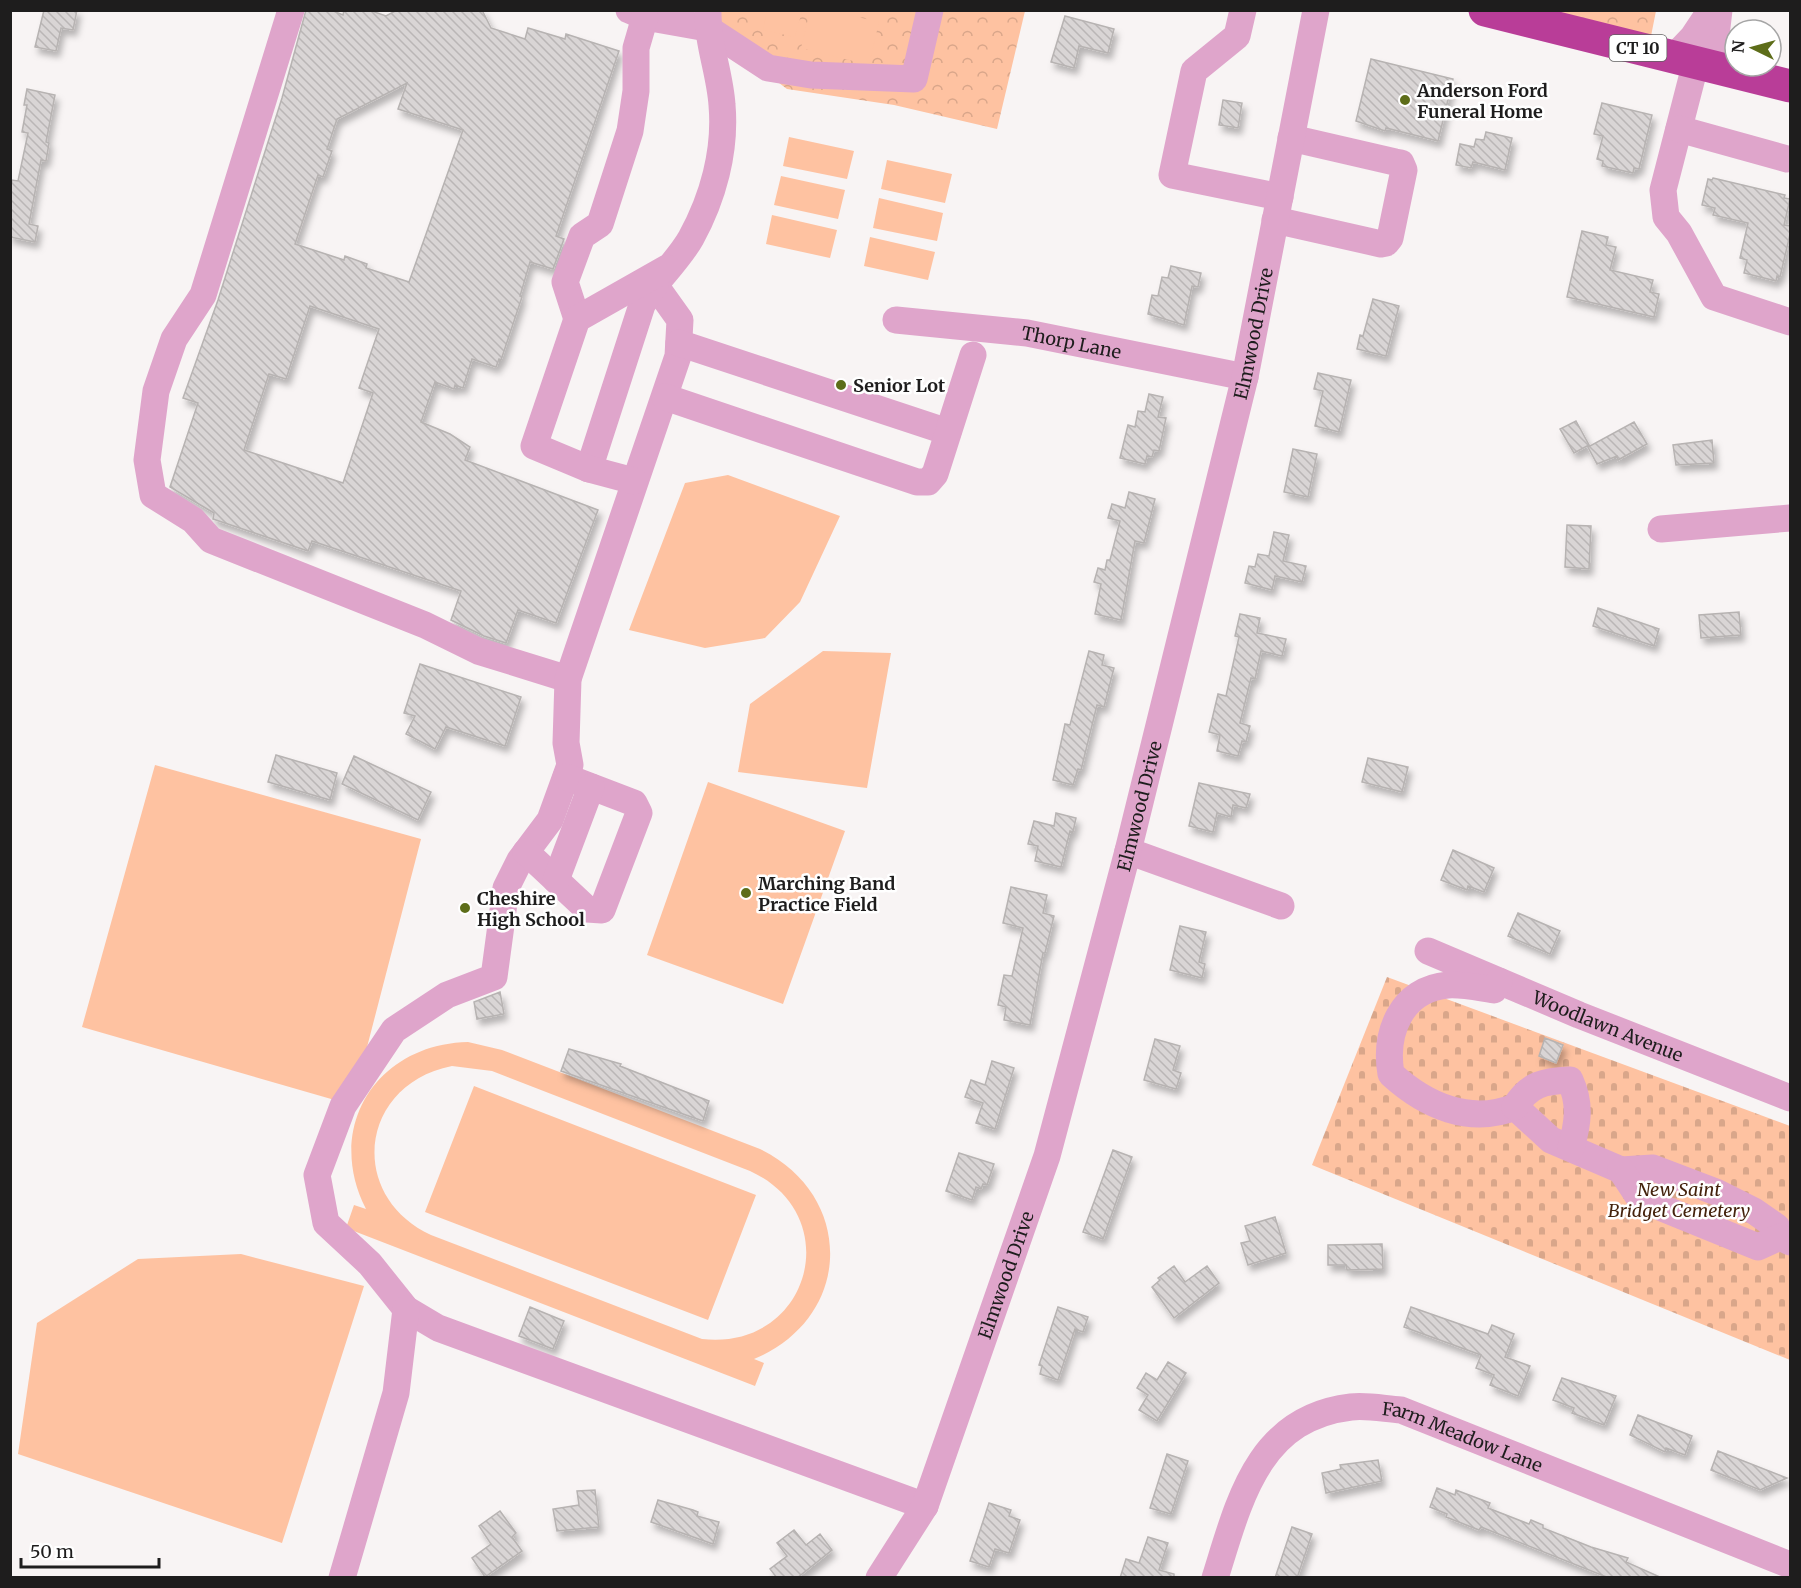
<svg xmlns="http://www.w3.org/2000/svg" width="1801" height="1588" viewBox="0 0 1801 1588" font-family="Merriweather,serif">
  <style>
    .cemetery { fill: url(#cemetery-stones) }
    .park { fill: url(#park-crowns) }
    .pitch { fill: #fec2a1; fill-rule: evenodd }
    .building { fill: url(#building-back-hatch); stroke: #b7b3b2; stroke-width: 1.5; fill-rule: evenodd; filter: url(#shadow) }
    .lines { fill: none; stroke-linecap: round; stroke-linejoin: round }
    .minor { stroke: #dfa5cb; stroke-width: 27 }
    .highway { stroke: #b93d98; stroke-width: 33 }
    .poi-dot { fill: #5d6d19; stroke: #fff; stroke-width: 2 }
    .labels { text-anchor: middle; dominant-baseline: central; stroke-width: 5; stroke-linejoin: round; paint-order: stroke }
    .shield { fill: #fff; stroke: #626161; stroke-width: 1.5 }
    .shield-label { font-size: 16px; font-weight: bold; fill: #1e1d1d }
    .poi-label { font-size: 18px; font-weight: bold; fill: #1e1d1d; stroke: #fff; text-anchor: start }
    .street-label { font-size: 18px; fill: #1e1d1d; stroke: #fff }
    .park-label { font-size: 18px; font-style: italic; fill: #44220c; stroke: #fff }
  </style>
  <defs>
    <pattern id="cemetery-stones" width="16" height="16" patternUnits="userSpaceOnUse" patternTransform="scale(1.5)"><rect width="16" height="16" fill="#fec2a1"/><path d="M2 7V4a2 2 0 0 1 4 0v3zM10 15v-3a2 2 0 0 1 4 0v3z" fill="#d9a68a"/></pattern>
    <pattern id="park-crowns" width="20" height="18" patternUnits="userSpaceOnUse" patternTransform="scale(1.5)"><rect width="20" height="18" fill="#fec2a1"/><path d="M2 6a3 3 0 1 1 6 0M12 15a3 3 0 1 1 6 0" fill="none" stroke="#d9a68a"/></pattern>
    <pattern id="building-back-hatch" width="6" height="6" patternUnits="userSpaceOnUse" patternTransform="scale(1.5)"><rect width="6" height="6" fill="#d9d5d5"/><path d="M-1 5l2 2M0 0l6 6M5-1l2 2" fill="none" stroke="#bab6b6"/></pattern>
    <filter id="shadow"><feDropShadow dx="3.5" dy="6" stdDeviation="3" flood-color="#0004"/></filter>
  </defs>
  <rect width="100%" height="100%" fill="#f8f4f4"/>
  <!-- cemetery -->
  <path class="cemetery" d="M 1387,977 L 1790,1126 L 1790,1360 L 1312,1165 Z"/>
  <!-- park -->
  <path class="park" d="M 708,11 L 1025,11 L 997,129 L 894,105 L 787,89 L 707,28 Z
    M 1486,11 L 1656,11 L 1648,51 Z"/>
  <!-- pitch -->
  <path class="pitch" d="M 767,11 L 802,11 L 795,37 L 763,30 Z
    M 810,11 L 832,11 L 879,22 L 869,65 L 801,48 Z
    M 789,137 L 854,151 L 847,179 L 783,166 Z
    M 887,160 L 952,174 L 945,203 L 881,189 Z
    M 781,176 L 845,190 L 838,219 L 774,205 Z
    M 879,198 L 943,213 L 937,241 L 873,228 Z
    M 772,215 L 837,230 L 830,258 L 766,244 Z
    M 870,237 L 935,252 L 928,280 L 864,266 Z
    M 728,475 L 840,516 L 800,602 L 765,638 L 705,648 L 629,630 L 685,483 Z
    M 823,651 L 891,653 L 867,788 L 738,772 L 750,704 Z
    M 155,765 L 421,839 L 352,1105 L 82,1027 Z
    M 708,782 L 845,831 L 783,1004 L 647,955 Z
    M 468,1042 L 502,1050 L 760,1149 C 856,1196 853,1318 754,1359 L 764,1363 L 755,1386 L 346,1228 L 354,1205 L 366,1209 C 324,1127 377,1044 468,1042 ZM 452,1066 L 492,1071 L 750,1171 C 848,1216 809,1351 702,1339 L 431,1235 C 346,1195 360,1084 452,1066 Z
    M 474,1086 L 756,1195 L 708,1320 L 425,1212 Z
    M 241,1254 L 364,1286 L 282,1543 L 18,1454 L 37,1323 L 138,1259 Z"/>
  <!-- building -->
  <path class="building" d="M 44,10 L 77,10 L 73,30 L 61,28 L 56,51 L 35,47 Z
    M 306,10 L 331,10 L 343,15 L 344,10 L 369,10 L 386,16 L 397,10 L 482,10 L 491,28 L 525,39 L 528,28 L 565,39 L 566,34 L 619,51 L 556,236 L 564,239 L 553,269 L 530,262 L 520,296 L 522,297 L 501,360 L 499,359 L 496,367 L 472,359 L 463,388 L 455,385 L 454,389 L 435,382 L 421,422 L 450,434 L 470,447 L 465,460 L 598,510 L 556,623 L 518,610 L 506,643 L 484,636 L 451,620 L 461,591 L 312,541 L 308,551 L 213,519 L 214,513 L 170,487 L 198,403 L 183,398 L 218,300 L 282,98 ZM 407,83 L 398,109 L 463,130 L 409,282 L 366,268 L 367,264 L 345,256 L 344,260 L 295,244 L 318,175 L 323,177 L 332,151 L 327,149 L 337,119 ZM 310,306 L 379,329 L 359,388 L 373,393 L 343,483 L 244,450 L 269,374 L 286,379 Z
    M 1065,16 L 1114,29 L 1108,53 L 1079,46 L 1074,68 L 1051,62 Z
    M 1371,59 L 1453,79 L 1438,141 L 1386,128 L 1385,131 L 1356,121 Z
    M 27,89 L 55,95 L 46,142 L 49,143 L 46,161 L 41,160 L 29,224 L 38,226 L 35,242 L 10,237 L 10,191 L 12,180 L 18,181 L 28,133 L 22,132 L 27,105 L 24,105 Z
    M 1223,100 L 1242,103 L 1238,128 L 1219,125 Z
    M 1602,103 L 1652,115 L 1639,169 L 1634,168 L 1633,173 L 1602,166 L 1603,161 L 1597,159 L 1603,136 L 1594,134 Z
    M 1486,132 L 1512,138 L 1505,170 L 1473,162 L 1471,168 L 1456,165 L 1460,144 L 1474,147 L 1476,139 L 1484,140 Z
    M 1713,178 L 1785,195 L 1784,198 L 1790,199 L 1784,225 L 1791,226 L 1791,230 L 1780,277 L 1777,276 L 1776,281 L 1744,273 L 1747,260 L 1740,258 L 1748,223 L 1713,215 L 1715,208 L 1702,205 L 1708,179 L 1712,180 Z
    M 1582,231 L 1608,237 L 1606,245 L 1616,247 L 1610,270 L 1653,280 L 1650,292 L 1659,294 L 1654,317 L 1567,297 Z
    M 1171,266 L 1201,273 L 1198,287 L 1192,286 L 1184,325 L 1148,314 L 1152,295 L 1158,296 L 1162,277 L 1168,278 Z
    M 1373,299 L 1399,306 L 1386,356 L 1357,349 L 1360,335 L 1363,336 Z
    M 1318,373 L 1351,380 L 1339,432 L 1315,426 L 1323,391 L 1314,389 Z
    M 1149,394 L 1163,397 L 1158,417 L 1166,418 L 1159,451 L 1154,450 L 1152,457 L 1147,456 L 1145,464 L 1120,458 L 1128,425 L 1135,427 L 1138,411 L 1145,412 Z
    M 1576,421 L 1589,445 L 1574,453 L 1560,429 Z
    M 1634,422 L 1647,444 L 1618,460 L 1617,456 L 1597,464 L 1588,447 Z
    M 1712,440 L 1714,463 L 1676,465 L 1673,445 Z
    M 1293,449 L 1317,454 L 1308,497 L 1284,492 Z
    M 1129,492 L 1155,499 L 1144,543 L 1135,541 L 1121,620 L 1095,614 L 1101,584 L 1094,582 L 1098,568 L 1105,570 L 1107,560 L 1110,560 L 1120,521 L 1108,518 L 1112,504 L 1125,508 Z
    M 1567,525 L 1591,526 L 1589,569 L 1565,567 Z
    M 1274,532 L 1289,535 L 1283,561 L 1306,566 L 1302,582 L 1275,576 L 1272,590 L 1245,583 L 1249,566 L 1255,567 L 1258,554 L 1269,556 Z
    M 1598,608 L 1659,629 L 1654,646 L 1593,626 Z
    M 1739,612 L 1741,635 L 1701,638 L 1699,615 Z
    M 1240,614 L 1260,618 L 1257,633 L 1286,639 L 1282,656 L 1261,651 L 1255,679 L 1251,678 L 1240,723 L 1250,726 L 1246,742 L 1242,741 L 1238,756 L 1217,751 L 1220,735 L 1209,732 L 1218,694 L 1226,696 L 1239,637 L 1235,636 Z
    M 1089,651 L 1104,655 L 1102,665 L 1114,668 L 1104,707 L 1097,705 L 1081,770 L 1078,769 L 1073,785 L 1053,780 L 1065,724 L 1070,725 Z
    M 420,664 L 521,697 L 505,746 L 446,727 L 435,749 L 406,734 L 415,716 L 404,713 Z
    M 276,755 L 337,773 L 330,800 L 268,782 Z
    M 354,756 L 431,792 L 418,820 L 342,784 Z
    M 1368,758 L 1408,767 L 1402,792 L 1362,782 Z
    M 1199,783 L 1250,794 L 1246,808 L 1233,805 L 1231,817 L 1217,813 L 1213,832 L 1189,826 Z
    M 1056,813 L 1076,818 L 1073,832 L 1070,831 L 1061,867 L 1035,861 L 1038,846 L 1028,844 L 1034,821 L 1054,826 Z
    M 1453,850 L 1494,868 L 1484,892 L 1468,886 L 1467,890 L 1441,880 Z
    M 1011,887 L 1047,895 L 1043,913 L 1054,916 L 1045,953 L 1043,953 L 1030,1025 L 1004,1020 L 1006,1007 L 998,1005 L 1004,975 L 1012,976 L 1023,928 L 1003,923 Z
    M 1518,913 L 1560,931 L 1550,954 L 1508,936 Z
    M 1180,926 L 1206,932 L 1199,962 L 1205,964 L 1202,978 L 1170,970 Z
    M 500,992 L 504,1014 L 477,1019 L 474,1002 Z
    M 1545,1038 L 1563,1045 L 1556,1063 L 1539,1056 Z
    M 1155,1039 L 1180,1046 L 1173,1070 L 1181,1073 L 1176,1089 L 1144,1080 Z
    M 569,1049 L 621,1064 L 620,1066 L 709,1101 L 703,1121 L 561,1071 Z
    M 992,1061 L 1014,1068 L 995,1129 L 976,1123 L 983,1103 L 965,1097 L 971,1080 L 985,1085 Z
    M 1113,1150 L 1132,1157 L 1103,1239 L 1083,1232 Z
    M 959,1153 L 994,1164 L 987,1185 L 983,1184 L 981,1189 L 976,1187 L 972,1200 L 946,1191 Z
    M 1275,1217 L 1286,1253 L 1248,1265 L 1241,1243 L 1250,1241 L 1245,1226 Z
    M 1382,1244 L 1383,1269 L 1347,1270 L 1346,1265 L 1328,1265 L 1328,1245 Z
    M 1174,1266 L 1185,1282 L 1207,1266 L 1219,1283 L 1174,1318 L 1152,1287 L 1160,1280 L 1158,1278 Z
    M 530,1307 L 564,1321 L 553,1349 L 519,1336 Z
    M 1058,1307 L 1088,1317 L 1083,1332 L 1075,1329 L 1058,1380 L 1040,1374 L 1042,1366 L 1039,1365 Z
    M 1411,1307 L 1488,1334 L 1492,1325 L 1514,1334 L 1505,1357 L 1530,1366 L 1518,1396 L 1490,1385 L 1494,1375 L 1476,1368 L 1481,1355 L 1404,1327 Z
    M 1168,1362 L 1186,1373 L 1157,1421 L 1139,1410 L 1148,1395 L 1137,1388 L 1146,1373 L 1157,1380 Z
    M 1562,1378 L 1616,1396 L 1604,1425 L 1572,1413 L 1574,1408 L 1553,1400 Z
    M 1638,1415 L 1692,1436 L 1685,1455 L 1666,1448 L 1665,1452 L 1630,1435 Z
    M 1718,1451 L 1787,1478 L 1760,1490 L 1711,1470 Z
    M 1167,1454 L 1188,1461 L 1171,1514 L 1150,1508 Z
    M 1378,1460 L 1382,1481 L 1326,1493 L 1322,1473 L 1341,1469 L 1340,1465 Z
    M 1437,1488 L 1455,1495 L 1456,1490 L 1490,1503 L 1488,1508 L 1529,1524 L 1531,1520 L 1543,1525 L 1543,1528 L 1591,1547 L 1628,1558 L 1626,1562 L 1662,1578 L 1609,1578 L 1481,1527 L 1479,1530 L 1446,1517 L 1447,1514 L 1430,1507 Z
    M 595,1490 L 599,1527 L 557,1531 L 553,1509 L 579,1505 L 577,1491 Z
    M 658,1500 L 693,1510 L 698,1512 L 697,1516 L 719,1522 L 713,1544 L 651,1522 Z
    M 989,1503 L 1011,1510 L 1009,1516 L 1020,1520 L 1009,1553 L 995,1549 L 989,1567 L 970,1561 Z
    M 500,1511 L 516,1533 L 512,1537 L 522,1551 L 485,1577 L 472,1558 L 491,1544 L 479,1526 Z
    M 1292,1527 L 1312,1534 L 1297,1578 L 1275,1578 Z
    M 794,1530 L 806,1545 L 820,1534 L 832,1550 L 797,1578 L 777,1578 L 770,1569 L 787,1556 L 777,1543 Z
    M 1148,1537 L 1168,1543 L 1159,1570 L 1174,1574 L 1174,1578 L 1120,1578 L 1126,1559 L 1139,1563 Z"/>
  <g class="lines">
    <!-- minor -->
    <g class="minor">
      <path d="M 291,10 L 203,295 L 174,339 L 156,391 L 147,460 L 153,495 L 193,520 L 211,540 L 425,625 L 478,651 L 568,679"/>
      <path d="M 629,10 L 645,17 L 707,28 L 768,68 L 811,75 L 914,79 L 930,10"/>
      <path d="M 708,10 C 707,43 720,73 722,105 C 726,151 713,198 691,238 C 682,254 667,270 655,285 L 680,320 L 678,356 L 568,679 L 566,743 L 570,765 L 550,820 L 520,860 L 506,888 L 494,977 L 447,995 L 394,1030 L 343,1106 L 317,1175 L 326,1223 L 370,1264 L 406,1309 L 438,1328 L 925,1506"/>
      <path d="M 1243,10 L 1237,36 L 1194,71 L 1172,175 L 1280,197"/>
      <path d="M 1719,10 L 1715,44 L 1720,68"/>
      <path d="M 1674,57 L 1693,37 L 1711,10"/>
      <path d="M 1696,62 L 1663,190 L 1666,217 L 1679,233 L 1714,297 L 1790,322"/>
      <path d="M 1679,129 L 1787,159"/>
      <path d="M 1275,220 L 1381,244 L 1386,243 L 1390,238 L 1404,170 L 1401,163 L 1395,162 L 1291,138"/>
      <path d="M 577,319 L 565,282 L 582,236 L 600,224 L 630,131 L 636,91 L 636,48 L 645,17"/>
      <path id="s1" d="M 896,320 L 1027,333 L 1245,377"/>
      <path d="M 679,343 L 948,432"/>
      <path d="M 665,397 L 917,482 L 928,482 L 935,474 L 973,355"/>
      <path d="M 589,469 L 642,305 L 655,285"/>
      <path d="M 634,481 L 589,469 L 534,446 L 577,319 L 667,268"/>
      <path d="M 1661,529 L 1790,518"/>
      <path d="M 1128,851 L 1281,906"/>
      <path d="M 526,852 L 587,909 L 602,910 L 639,813 L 634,803 L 566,777"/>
      <path d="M 556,880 L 591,787"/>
      <path id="s2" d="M 1428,951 L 1579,1015 L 1790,1098"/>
      <path d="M 1499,981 L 1494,990 C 1480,988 1463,984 1448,985 C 1401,989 1384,1033 1391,1074 C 1426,1106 1470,1125 1515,1107 L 1551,1140 L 1621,1170 L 1653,1168 L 1716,1192 L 1754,1211 L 1777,1227 L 1780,1237 L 1790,1242"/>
      <path d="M 1515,1107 C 1529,1084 1544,1081 1570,1080 C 1581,1104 1578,1123 1571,1148"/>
      <path d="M 1621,1170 L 1640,1199 L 1758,1247 L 1780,1237"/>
      <path d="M 342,1578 L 396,1393 L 406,1309"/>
      <path id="s3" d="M 879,1578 L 925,1506 L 1047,1156 L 1128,851 L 1245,377 L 1316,10"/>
      <path id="s4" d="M 1215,1578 C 1239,1502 1257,1418 1351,1407 C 1367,1405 1385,1409 1401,1410 L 1790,1565"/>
    </g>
    <!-- highway -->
    <path class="highway" d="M 1485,10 L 1790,86"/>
  </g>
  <!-- markers -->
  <g class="poi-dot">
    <circle cx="1405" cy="100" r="6"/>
    <circle cx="841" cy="385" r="6"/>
    <circle cx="746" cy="893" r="6"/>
    <circle cx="465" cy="908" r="6"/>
  </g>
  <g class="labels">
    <!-- shield labels -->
    <rect class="shield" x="1609.5" y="35" width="57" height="26" rx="4.5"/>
    <g class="shield-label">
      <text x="1638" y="48">CT 10</text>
    </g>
    <!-- poi labels -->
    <g class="poi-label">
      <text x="1417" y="90">Anderson Ford<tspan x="1417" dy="21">Funeral Home</tspan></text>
      <text x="853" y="385">Senior Lot</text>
      <text x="758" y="883">Marching Band<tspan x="758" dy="21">Practice Field</tspan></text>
      <text x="477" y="898">Cheshire<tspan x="477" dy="21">High School</tspan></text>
    </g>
    <!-- street labels -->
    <g class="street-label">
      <text stroke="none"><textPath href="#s3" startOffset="1304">Elmwood Drive</textPath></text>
      <text stroke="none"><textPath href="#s1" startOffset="177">Thorp Lane</textPath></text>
      <text stroke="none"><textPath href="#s3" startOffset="818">Elmwood Drive</textPath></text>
      <text stroke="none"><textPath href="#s2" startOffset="195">Woodlawn Avenue</textPath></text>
      <text stroke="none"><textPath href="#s3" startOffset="330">Elmwood Drive</textPath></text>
      <text stroke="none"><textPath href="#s4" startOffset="351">Farm Meadow Lane</textPath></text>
    </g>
    <!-- park labels -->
    <g class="park-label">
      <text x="1679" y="1189">New Saint<tspan x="1679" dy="21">Bridget Cemetery</tspan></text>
    </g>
  </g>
  <!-- border -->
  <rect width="1801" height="1588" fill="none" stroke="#1e1d1d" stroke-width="24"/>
  <!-- north arrow -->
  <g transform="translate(1753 48) rotate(275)"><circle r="28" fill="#ffffff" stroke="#a5a5a5" stroke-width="1.5"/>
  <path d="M0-4.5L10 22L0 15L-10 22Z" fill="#5d6d19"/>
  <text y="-9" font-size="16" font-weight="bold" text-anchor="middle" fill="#1e1d1d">N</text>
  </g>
  <!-- scale -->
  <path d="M21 1558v9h138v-9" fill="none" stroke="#1e1d1d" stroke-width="3"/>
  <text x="30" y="1558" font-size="18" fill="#1e1d1d" stroke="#ffffff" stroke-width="4.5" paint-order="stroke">50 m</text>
</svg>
